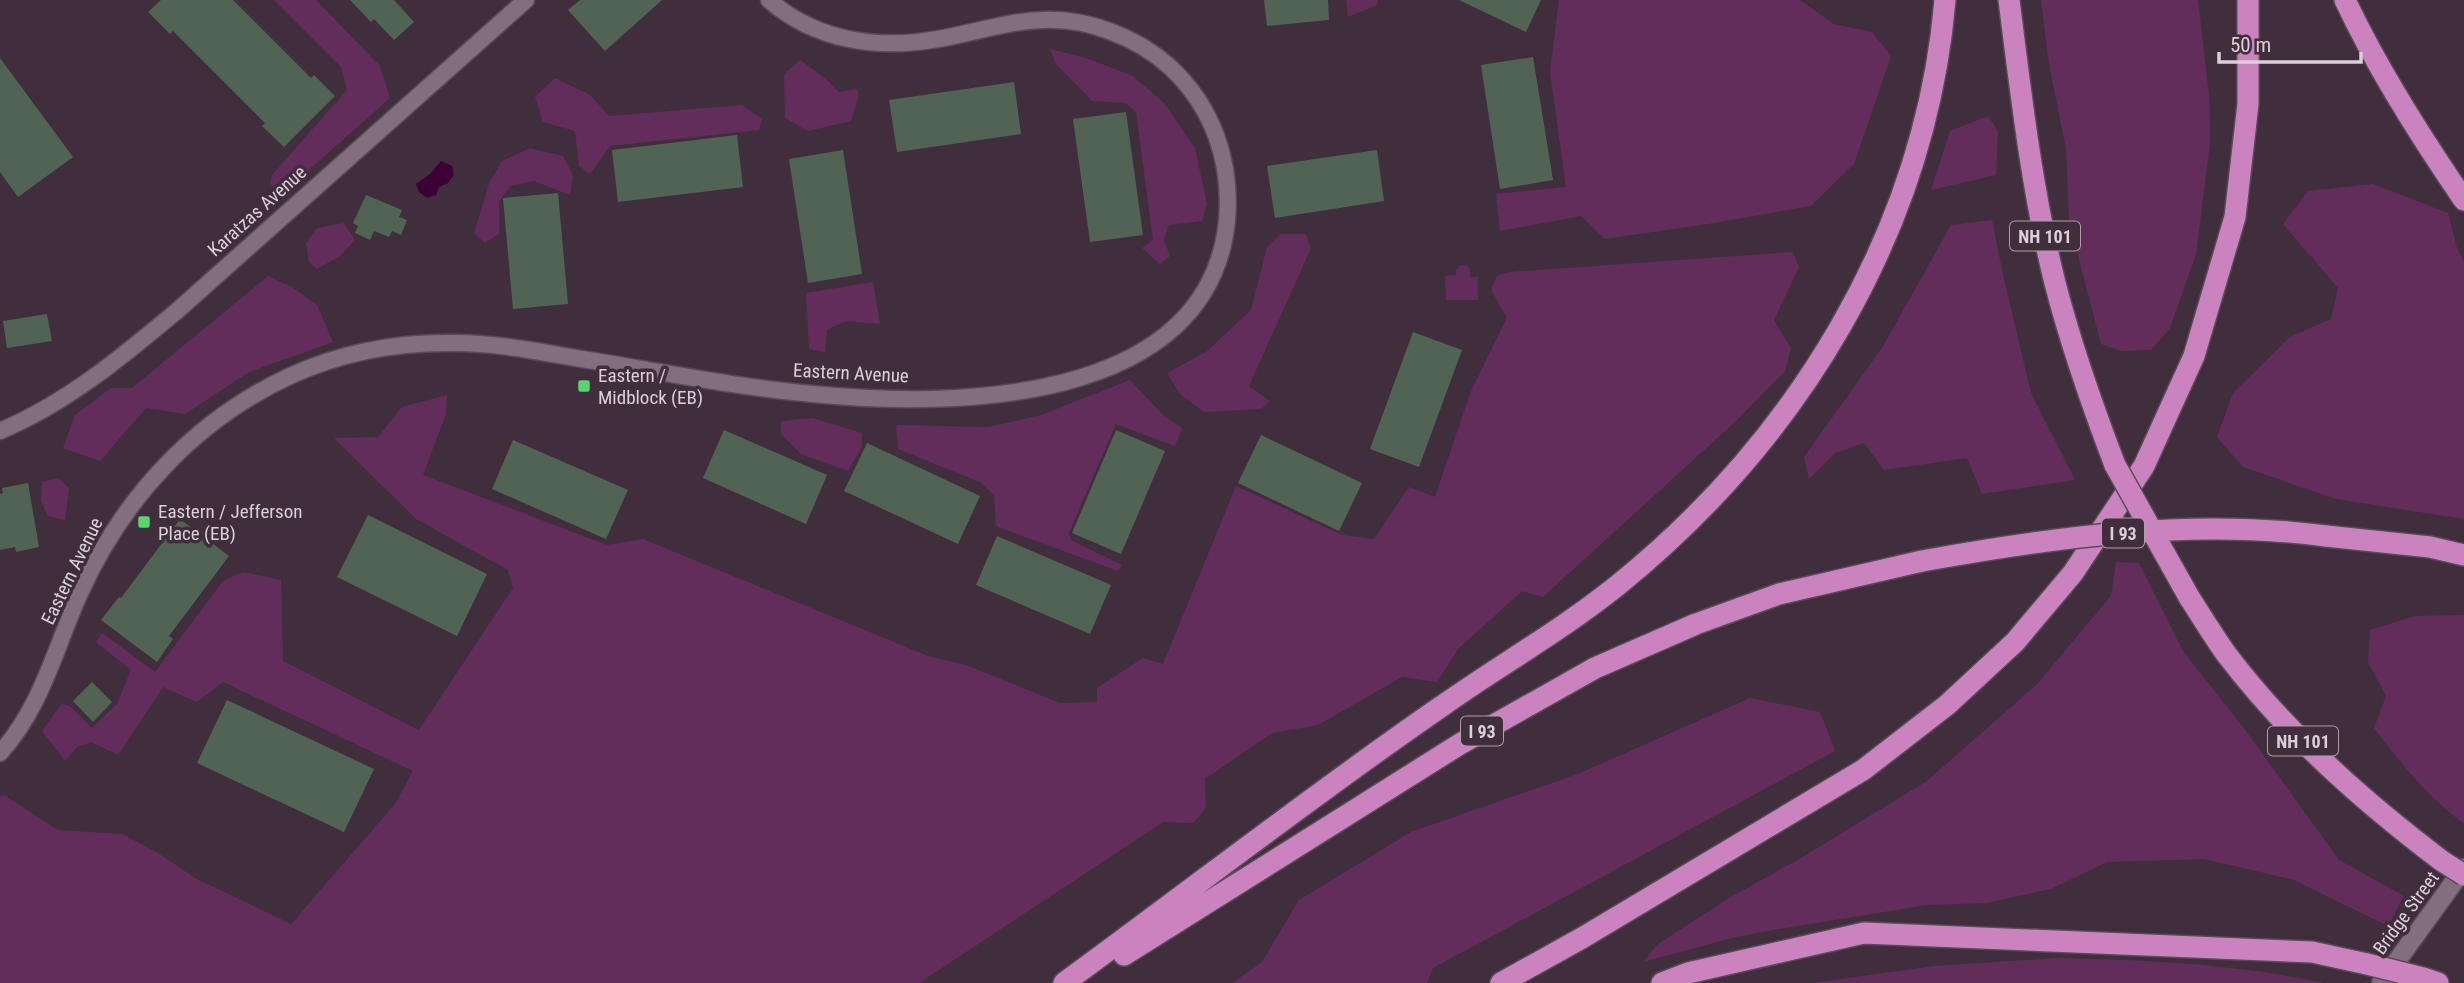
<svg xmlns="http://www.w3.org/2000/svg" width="2464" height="983" viewBox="0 0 2464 983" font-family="'Roboto Condensed',sans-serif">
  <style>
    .green { fill: #622d5b }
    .water { fill: #3c0037 }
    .building { fill: #516453 }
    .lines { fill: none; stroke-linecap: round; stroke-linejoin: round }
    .minor-casing { stroke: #594a57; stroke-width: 19 }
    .tertiary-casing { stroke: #594a57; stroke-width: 21 }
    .motorway-casing { stroke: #594a57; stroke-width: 24 }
    .minor { stroke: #836e7f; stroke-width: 16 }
    .tertiary { stroke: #836e7f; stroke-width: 18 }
    .motorway { stroke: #cb83c0; stroke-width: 21 }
    .motorway-bridge-casing { stroke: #594a57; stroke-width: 24; stroke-linecap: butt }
    .motorway-bridge { stroke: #cb83c0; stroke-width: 21 }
    .poi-dot { fill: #5ad56e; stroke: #402e3d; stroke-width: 2.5 }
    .labels { text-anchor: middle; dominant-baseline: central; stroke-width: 7; stroke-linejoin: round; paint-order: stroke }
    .shield { fill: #402e3d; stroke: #ac9faa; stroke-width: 2 }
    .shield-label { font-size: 18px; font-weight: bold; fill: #dbd0d9 }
    .street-label { font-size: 19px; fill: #dbd0d9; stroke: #402e3d }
    .poi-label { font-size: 19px; fill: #dbd0d9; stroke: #402e3d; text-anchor: start }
  </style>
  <rect width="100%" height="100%" fill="#402e3d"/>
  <!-- green -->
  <path class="green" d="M 274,0 L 316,0 L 380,66 L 390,98 L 285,191 L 274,189 L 270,183 L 272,175 L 347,90 L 341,67 Z
    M 1346,0 L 1378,0 L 1377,5 L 1348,17 Z
    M 1559,0 L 1800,0 L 1834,24 L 1872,32 L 1891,56 L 1854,164 L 1811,206 L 1708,224 L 1605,239 L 1581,216 L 1500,231 L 1496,194 L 1566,187 L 1550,72 Z
    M 2041,0 L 2198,0 L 2209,96 L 2210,143 L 2196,254 L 2170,328 L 2151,350 L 2121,351 L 2101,344 L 2069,221 L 2066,149 L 2049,64 Z
    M 1050,49 L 1086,58 L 1133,76 L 1164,103 L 1195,148 L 1207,204 L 1202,221 L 1169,225 L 1164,240 L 1170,256 L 1160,264 L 1142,248 L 1153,240 L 1136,112 L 1126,103 L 1092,101 L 1056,64 Z
    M 800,60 L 825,78 L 839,92 L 857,89 L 859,95 L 851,121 L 808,131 L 785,118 L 784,74 Z
    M 555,78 L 590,95 L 609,116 L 742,105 L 762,119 L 759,130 L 610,146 L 590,174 L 579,166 L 575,131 L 543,122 L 535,97 Z
    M 1988,116 L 1998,131 L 1996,175 L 1931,190 L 1950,131 Z
    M 530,148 L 563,156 L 573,175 L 570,195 L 534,181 L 510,186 L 499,202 L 499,234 L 485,243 L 474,233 L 490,181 L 502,161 Z
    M 2373,184 L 2448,213 L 2457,248 L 2464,262 L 2464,519 L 2336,499 L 2243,467 L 2217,437 L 2233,393 L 2290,337 L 2331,319 L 2338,288 L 2283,224 L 2308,191 Z
    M 1992,220 L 2003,275 L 2031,393 L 2075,480 L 1982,494 L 1967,458 L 1884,470 L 1864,443 L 1835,453 L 1809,479 L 1804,457 L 1882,348 L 1951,225 Z
    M 344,223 L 355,240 L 340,256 L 317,269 L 309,262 L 306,243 L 317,228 Z
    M 1281,234 L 1306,234 L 1311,248 L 1249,386 L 1270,401 L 1261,409 L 1204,412 L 1180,394 L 1167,373 L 1206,352 L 1251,310 L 1267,247 Z
    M 1793,252 L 1799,267 L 1774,320 L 1791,349 L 1785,371 L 1736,421 L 1543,597 L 1522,591 L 1459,648 L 1437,682 L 1402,677 L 1318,725 L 1272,733 L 1205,779 L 1206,808 L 1193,823 L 1163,822 L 919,983 L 0,983 L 0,797 L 4,795 L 58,830 L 122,834 L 158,853 L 195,878 L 291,924 L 395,804 L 413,771 L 223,682 L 197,702 L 163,687 L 118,755 L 91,742 L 77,747 L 65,761 L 42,731 L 62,703 L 71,707 L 92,728 L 117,704 L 131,670 L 96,642 L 102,633 L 155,672 L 223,581 L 243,572 L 281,580 L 283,661 L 419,730 L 513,588 L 508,570 L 416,519 L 334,438 L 378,437 L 402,407 L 447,395 L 446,414 L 423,475 L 607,545 L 643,539 L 928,656 L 966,665 L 1060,703 L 1097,702 L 1097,688 L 1143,658 L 1163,664 L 1236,486 L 1342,535 L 1374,539 L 1409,487 L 1435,497 L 1471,391 L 1507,318 L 1491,290 L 1497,276 L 1509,272 Z
    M 1460,265 L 1466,265 L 1470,269 L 1470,277 L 1478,277 L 1478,300 L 1446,300 L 1445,276 L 1456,275 L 1456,270 Z
    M 268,276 L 292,287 L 317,305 L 333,342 L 249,372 L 185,414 L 146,408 L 100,461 L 63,448 L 75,415 L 111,388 L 132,388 Z
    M 873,282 L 880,324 L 846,321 L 827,330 L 825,352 L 809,349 L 806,293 Z
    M 1130,380 L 1164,416 L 1182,428 L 1175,446 L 1116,424 L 1069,533 L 1071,540 L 1122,565 L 1118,571 L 996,526 L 994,495 L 980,482 L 898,449 L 896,425 L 988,427 L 1041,415 Z
    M 812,418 L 862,433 L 862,446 L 848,471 L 801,454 L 781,434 L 781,421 Z
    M 58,478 L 69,488 L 65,520 L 48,516 L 41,501 L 42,482 Z
    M 2116,562 L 2139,563 L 2183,651 L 2246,731 L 2339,860 L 2404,896 L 2388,926 L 2294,880 L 2204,859 L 2107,862 L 2051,889 L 1986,903 L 1927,905 L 1773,930 L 1736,937 L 1643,962 L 1658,944 L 1729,898 L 1801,858 L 1927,781 L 2037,684 L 2111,596 Z
    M 2464,615 L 2464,822 L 2463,823 C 2427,796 2401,764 2374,728 L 2386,696 L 2368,662 L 2370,630 L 2415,616 Z
    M 1750,698 L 1820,712 L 1835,751 L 1433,968 L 1427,983 L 1232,983 L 1262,962 L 1299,900 L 1411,832 L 1578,774 Z
    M 2059,958 C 2149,960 2236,964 2324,983 L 1813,983 L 1934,966 Z"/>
  <!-- water -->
  <path class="water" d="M 441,161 L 452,166 L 454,175 L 448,183 L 439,187 L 436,195 L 427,198 L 419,192 L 416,184 L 430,174 Z"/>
  <!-- building -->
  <path class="building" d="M 161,0 L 233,0 L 311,78 L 314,75 L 335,96 L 284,147 L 262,126 L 265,123 L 173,31 L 170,34 L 148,12 Z
    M 350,0 L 394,0 L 414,22 L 394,40 L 374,19 L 371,22 Z
    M 580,0 L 662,0 L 605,51 L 568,10 Z
    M 1264,0 L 1328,0 L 1329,20 L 1267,26 Z
    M 1459,0 L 1541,0 L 1526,32 Z
    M 1533,57 L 1553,180 L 1500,189 L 1481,65 Z
    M 0,58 L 73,157 L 18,197 L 0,172 Z
    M 1014,82 L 1021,134 L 897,152 L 889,100 Z
    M 1126,112 L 1143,235 L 1090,242 L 1073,119 Z
    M 737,135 L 743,187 L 618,202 L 612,150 Z
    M 843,150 L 862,274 L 808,283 L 789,159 Z
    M 1377,150 L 1384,201 L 1275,218 L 1267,166 Z
    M 558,193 L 568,304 L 513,309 L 503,198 Z
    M 366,195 L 402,210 L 399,217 L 407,220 L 401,235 L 392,231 L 389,237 L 374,231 L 370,240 L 355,233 L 358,226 L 353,223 Z
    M 47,314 L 52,341 L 7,348 L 3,321 Z
    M 1413,332 L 1462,350 L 1419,467 L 1370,449 Z
    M 724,430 L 827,475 L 806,524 L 703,478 Z
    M 1116,430 L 1165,451 L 1121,554 L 1072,533 Z
    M 1261,435 L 1362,483 L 1339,531 L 1238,483 Z
    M 513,440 L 628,490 L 606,539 L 492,489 Z
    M 867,443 L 980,496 L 958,544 L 844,491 Z
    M 28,483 L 39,547 L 16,552 L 15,547 L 0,550 L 0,494 L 3,493 L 2,488 Z
    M 368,515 L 487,574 L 457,636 L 337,577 Z
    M 180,519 L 229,556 L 169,636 L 173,639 L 157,662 L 101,620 L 119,597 L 121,598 Z
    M 997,536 L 1111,585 L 1090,634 L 976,585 Z
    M 92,682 L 112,702 L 93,722 L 73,701 Z
    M 227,700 L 374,769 L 344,832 L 197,763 Z"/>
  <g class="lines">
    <defs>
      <path id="minor" d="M 0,431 C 67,403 123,356 178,310 L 526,0
        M 0,753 C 42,707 55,648 80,593 C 123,498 195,420 290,376 C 342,352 398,342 455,343 C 498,343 540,352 582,359 C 658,371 735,387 813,394 C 951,408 1209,406 1227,220 C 1232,162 1213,107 1170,67 C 1137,37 1087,18 1043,20 C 1008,21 973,33 938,39 C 878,50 816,41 769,0"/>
      <path id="tertiary" d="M 2381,983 L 2464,868"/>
      <path id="motorway" d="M 2009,0 C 2021,95 2032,191 2055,283 C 2071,345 2092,405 2115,465
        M 2345,0 C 2378,70 2420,136 2464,200
        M 2326,536 L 2430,547 L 2464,555
        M 2189,597 C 2202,617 2214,637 2227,655 C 2288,735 2363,801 2442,861
        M 1124,955 L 1460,744 L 1595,668 L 1696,624 L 1779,594 L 1922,561
        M 2423,978 L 2438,983
        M 1064,983 C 1190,891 1314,794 1442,706 C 1500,665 1562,630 1618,585 C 1797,440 1925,233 1945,0
        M 1501,983 L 1582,938 L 1863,770 L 1947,705 L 2015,642 L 2073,573 L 2144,466 L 2194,356 L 2235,217 L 2248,104 L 2248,0
        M 1662,983 L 1688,973 L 1864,933 L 2312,952 L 2367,964"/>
    </defs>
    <!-- minor casing -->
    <use href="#minor" class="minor-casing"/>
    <!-- tertiary casing -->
    <use href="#tertiary" class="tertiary-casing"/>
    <!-- motorway casing -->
    <use href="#motorway" class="motorway-casing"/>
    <!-- minor -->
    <use href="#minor" class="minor"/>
    <!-- tertiary -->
    <use href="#tertiary" class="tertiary"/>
    <!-- motorway -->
    <use href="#motorway" class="motorway"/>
    <defs>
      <path id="motorway-bridge" d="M 2115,465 L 2189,597
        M 1922,561 C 2055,537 2191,518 2326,536
        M 2442,861 L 2464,875
        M 2367,964 L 2423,978"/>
    </defs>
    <!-- motorway-bridge casing -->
    <use href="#motorway-bridge" class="motorway-bridge-casing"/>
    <!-- motorway-bridge -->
    <use href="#motorway-bridge" class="motorway-bridge"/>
  </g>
  <!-- markers -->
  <g class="poi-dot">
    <rect x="577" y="379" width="14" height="14" rx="3.5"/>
    <rect x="137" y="515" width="14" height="14" rx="3.5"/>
  </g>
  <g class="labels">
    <!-- shield labels -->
    <g class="shield">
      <rect x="2010" y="221.5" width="70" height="29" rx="5"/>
      <rect x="2102" y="518.5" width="42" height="29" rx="5"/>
      <rect x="1461" y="716.5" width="42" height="29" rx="5"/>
      <rect x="2268" y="726.5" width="70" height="29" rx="5"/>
    </g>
    <g class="shield-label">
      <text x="2045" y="236">NH 101</text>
      <text x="2123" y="533">I 93</text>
      <text x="1482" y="731">I 93</text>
      <text x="2303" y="741">NH 101</text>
    </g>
    <!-- street labels -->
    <g class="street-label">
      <text transform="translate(257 211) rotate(-42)">Karatzas Avenue</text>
      <text transform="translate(851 373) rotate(3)">Eastern Avenue</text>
      <text transform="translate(72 571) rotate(-64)">Eastern Avenue</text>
      <text transform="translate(2406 913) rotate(-54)">Bridge Street</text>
    </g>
    <!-- poi labels -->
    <g class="poi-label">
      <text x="598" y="375">Eastern /<tspan x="598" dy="22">Midblock (EB)</tspan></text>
      <text x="158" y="511">Eastern / Jefferson<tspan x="158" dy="22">Place (EB)</tspan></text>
    </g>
  </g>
  <!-- scale -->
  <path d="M2219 52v10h142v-10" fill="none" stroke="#dbd0d9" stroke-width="3.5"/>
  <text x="2230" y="52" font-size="21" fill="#dbd0d9" stroke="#402e3d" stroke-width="5" paint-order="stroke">50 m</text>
</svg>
